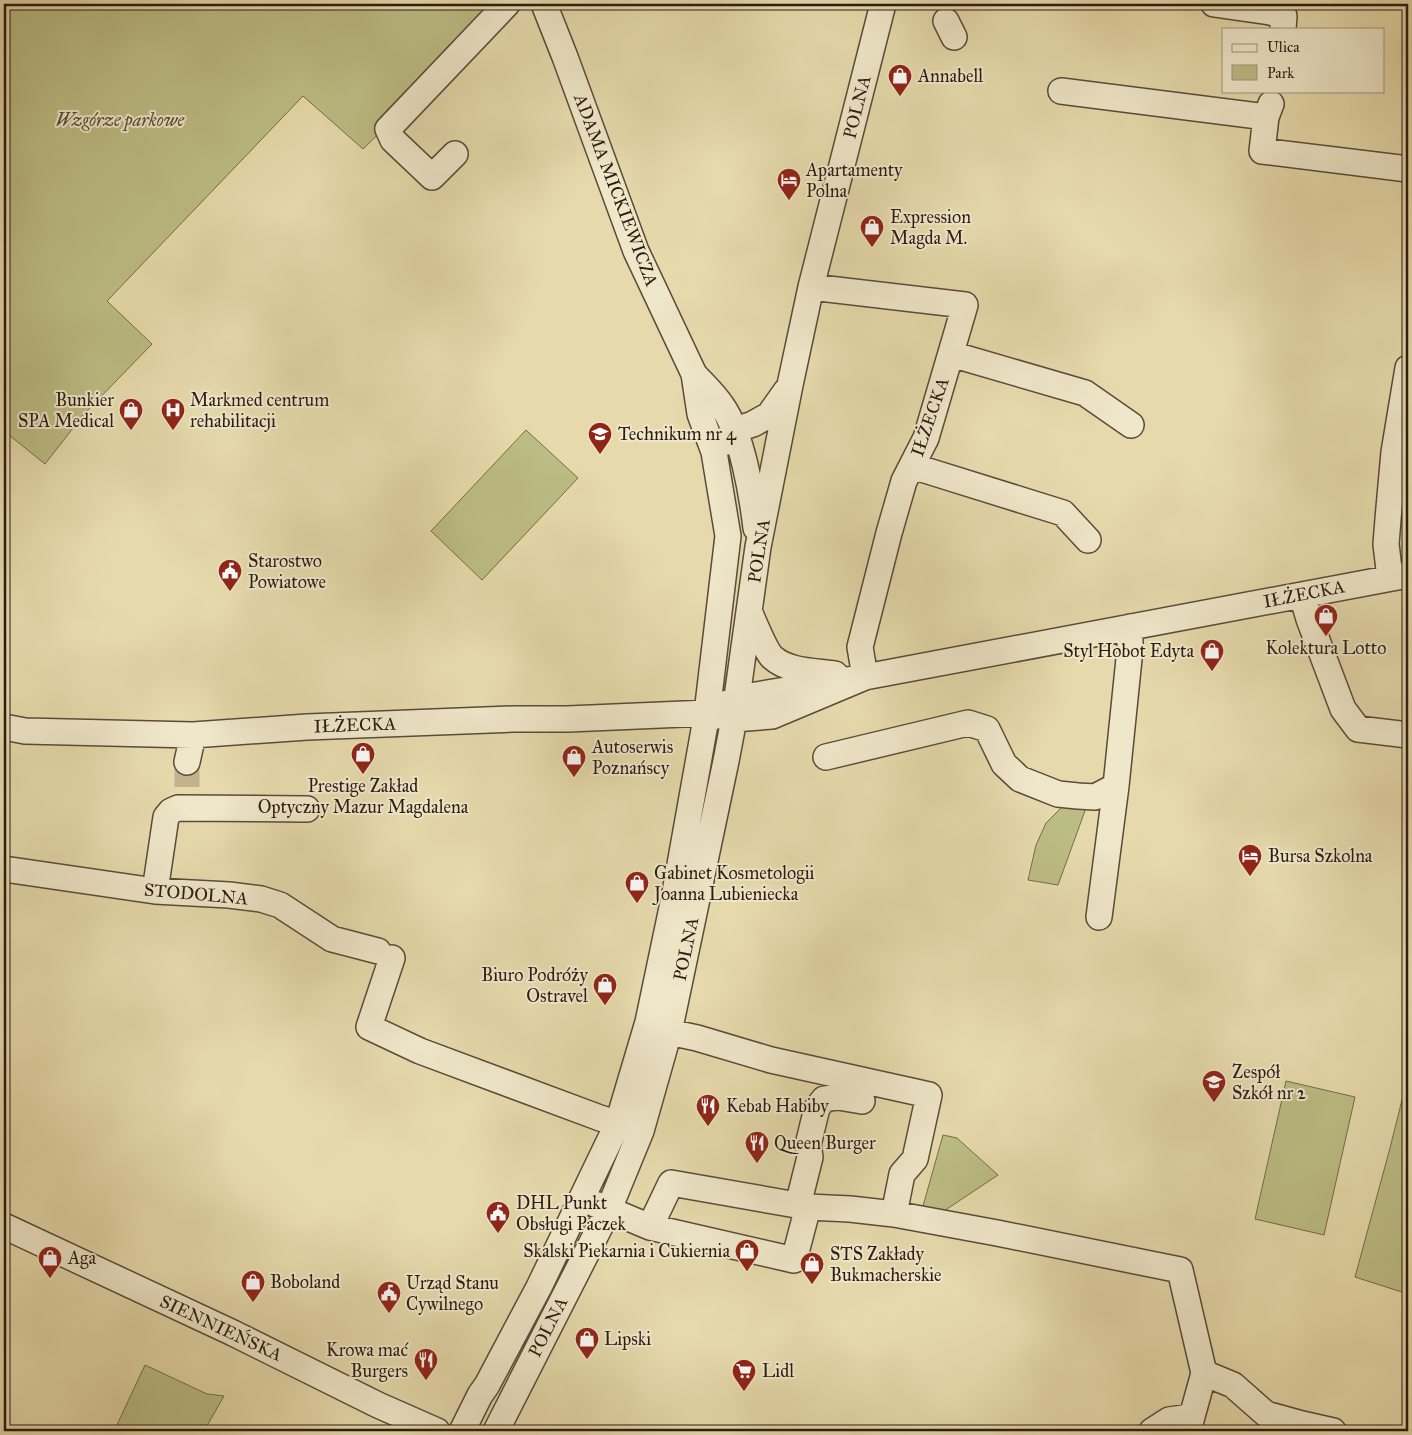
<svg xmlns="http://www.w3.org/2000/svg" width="1412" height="1435" font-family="'IM FELL Great Primer',serif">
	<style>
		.green { fill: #bcbd84; stroke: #746c4c }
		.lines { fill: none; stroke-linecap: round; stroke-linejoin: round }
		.minor-tunnel { stroke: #c1b48d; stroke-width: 25; stroke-dasharray: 25 12; stroke-linecap: butt }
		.minor-casing { stroke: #5a4b39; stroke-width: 28 }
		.minor { stroke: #efe7c9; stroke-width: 25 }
		.labels { text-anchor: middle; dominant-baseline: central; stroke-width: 4; stroke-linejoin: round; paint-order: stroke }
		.poi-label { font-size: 18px; fill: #2b1b13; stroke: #efe7c9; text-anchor: start }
		.street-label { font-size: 18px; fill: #2b1b13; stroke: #efe7c9 }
		.park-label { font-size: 18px; font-style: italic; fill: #564c35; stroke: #efe7c9 }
	</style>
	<rect width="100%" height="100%" fill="#e6daac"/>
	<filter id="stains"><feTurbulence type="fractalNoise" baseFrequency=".004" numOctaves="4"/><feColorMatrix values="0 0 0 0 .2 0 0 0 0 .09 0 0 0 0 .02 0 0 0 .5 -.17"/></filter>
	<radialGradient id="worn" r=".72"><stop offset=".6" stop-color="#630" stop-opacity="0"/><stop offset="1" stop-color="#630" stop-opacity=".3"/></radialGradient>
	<path class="green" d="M 4,4 L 513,4 L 363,149 L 303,96 L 107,301 L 152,344 L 84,414 L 45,464 L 4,431 Z
		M 526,430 L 578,478 L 482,580 L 431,531 Z
		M 1067,802 L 1086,808 L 1058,885 L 1028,880 L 1036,845 L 1046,823 Z
		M 1408,1076 L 1408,1294 L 1355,1277 L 1390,1148 Z
		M 1286,1081 L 1355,1097 L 1324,1235 L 1255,1219 Z
		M 943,1135 L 957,1138 L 998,1175 L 941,1213 L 923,1206 Z
		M 145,1365 L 207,1394 L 224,1396 L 204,1431 L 114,1431 Z"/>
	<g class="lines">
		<path class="minor-tunnel" d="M 187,762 L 187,801"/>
		<defs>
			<path id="minor" d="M 1214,4 L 1270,12 L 1284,16 L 1283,29
				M 946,21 L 954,37
				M 1061,91 L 1266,117
				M 1271,104 L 1266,117 L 1262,151 L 1408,169
				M 455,154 L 432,177 L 393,140 L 388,129 L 507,4
				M 811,287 L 965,305 L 926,438 L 904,481 L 889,533 L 860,647 L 865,677
				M 951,354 L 1085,393 L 1131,425
				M 694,374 C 703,384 714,394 722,406 C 742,434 752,494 756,528
				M 723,443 L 735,430 L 753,424 L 769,415 L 786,391
				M 912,466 L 1063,513 L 1088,540
				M 1390,578 L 1386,544 L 1388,519 L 1394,452 L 1408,368
				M 1302,595 L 1309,619 L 1343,709 L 1358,729 L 1408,735
				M 749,611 C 754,622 765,650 772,657 C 788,672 815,671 835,674
				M 723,705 L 736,699 L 750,696 L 865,677 L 1408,575
				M 4,727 L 25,731 L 193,735 L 307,727 L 513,719 L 568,719 L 707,713 L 734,719 L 772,716 L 865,677
				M 826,757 L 968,723 L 987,729 L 1004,764 L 1020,779 L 1058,794 L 1078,796 L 1095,797 L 1116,786 L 1130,649 L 1130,627
				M 187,762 L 193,735
				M 4,869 L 155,891 L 229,895 L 261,899 L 280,905 L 332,939 L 378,951
				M 155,891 L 166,817 L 171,811 L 178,808 L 307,809
				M 1099,917 L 1116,786
				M 392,958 L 369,1027 L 420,1051 L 600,1118 L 632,1128
				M 669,1032 L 697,1038 L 771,1060 L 929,1095 L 915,1159 L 902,1174 L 894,1214
				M 595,1204 L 650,1227 L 794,1260 L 808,1207
				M 798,1205 L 810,1157 L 808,1145 L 817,1108 L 824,1099 L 838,1097 L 862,1101
				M 4,1226 L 233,1333 L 378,1405 L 437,1431
				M 650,1227 L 671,1183 L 808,1207 L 850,1209 L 894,1214 L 997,1233 L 1180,1270 L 1204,1373 L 1188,1431
				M 1204,1373 L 1233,1385 L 1266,1414 L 1302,1424 L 1333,1431
				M 462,1431 L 480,1395 L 487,1385 L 539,1287 L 618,1123 L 648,1022 L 674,898 L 707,713 L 728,536 L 714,452 L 700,414 L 694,374 L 636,251 L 565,57 L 544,4
				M 496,1431 L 609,1209 L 641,1131 L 669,1032 L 726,761 L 734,719 L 758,547 L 790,385 L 811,287 L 883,4
				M 1152,1431 L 1169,1420 L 1191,1417"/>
		</defs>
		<use href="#minor" class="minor-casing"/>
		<use href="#minor" class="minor"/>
	</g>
	<defs>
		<symbol id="shop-pin" viewBox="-11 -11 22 30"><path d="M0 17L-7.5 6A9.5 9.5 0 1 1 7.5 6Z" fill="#8f2418" stroke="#efe7c9"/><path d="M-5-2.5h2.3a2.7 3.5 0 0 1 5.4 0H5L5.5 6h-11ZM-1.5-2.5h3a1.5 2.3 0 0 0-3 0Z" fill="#fff"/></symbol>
		<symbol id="hotel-pin" viewBox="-11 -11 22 30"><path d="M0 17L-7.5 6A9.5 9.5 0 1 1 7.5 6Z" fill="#8f2418" stroke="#efe7c9"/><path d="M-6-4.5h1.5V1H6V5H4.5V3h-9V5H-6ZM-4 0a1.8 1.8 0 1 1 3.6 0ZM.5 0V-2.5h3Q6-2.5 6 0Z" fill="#fff"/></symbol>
		<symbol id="hospital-pin" viewBox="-11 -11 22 30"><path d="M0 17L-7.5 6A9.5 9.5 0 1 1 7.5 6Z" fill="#8f2418" stroke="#efe7c9"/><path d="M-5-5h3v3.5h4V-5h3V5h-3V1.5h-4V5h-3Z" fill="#fff"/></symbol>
		<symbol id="school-pin" viewBox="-11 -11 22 30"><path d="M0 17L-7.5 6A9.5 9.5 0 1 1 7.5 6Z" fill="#8f2418" stroke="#efe7c9"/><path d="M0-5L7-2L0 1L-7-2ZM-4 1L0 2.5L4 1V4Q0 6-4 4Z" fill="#fff"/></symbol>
		<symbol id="civic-pin" viewBox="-11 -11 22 30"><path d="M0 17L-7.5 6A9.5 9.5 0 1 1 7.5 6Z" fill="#8f2418" stroke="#efe7c9"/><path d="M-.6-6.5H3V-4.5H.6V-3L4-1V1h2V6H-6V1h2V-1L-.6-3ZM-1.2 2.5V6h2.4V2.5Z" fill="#fff"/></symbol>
		<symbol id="restaurant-pin" viewBox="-11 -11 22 30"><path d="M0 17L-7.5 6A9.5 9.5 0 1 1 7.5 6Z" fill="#8f2418" stroke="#efe7c9"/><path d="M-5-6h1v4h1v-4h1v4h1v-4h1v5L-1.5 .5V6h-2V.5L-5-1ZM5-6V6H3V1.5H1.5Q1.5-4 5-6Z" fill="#fff"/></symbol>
		<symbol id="supermarket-pin" viewBox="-11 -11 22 30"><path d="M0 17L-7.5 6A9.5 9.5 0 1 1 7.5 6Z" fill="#8f2418" stroke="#efe7c9"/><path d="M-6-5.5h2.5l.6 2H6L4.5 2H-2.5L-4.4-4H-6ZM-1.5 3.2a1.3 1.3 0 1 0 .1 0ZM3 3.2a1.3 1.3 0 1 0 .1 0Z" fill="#fff"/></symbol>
	</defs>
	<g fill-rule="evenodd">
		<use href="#shop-pin" x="886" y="62" width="28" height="38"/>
		<use href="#hotel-pin" x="775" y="166" width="28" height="38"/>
		<use href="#shop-pin" x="858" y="213" width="28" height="38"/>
		<use href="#shop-pin" x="117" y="396" width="28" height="38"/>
		<use href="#hospital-pin" x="159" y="396" width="28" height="38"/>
		<use href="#school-pin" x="586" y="420" width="28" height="38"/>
		<use href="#civic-pin" x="216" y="557" width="28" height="38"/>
		<use href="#shop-pin" x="1312" y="602" width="28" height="38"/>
		<use href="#shop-pin" x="1198" y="637" width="28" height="38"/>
		<use href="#shop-pin" x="349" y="740" width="28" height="38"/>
		<use href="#shop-pin" x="560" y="743" width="28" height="38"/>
		<use href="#hotel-pin" x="1236" y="842" width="28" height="38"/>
		<use href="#shop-pin" x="623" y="869" width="28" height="38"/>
		<use href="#shop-pin" x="591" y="971" width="28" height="38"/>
		<use href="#school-pin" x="1200" y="1068" width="28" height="38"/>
		<use href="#restaurant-pin" x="694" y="1092" width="28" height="38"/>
		<use href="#restaurant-pin" x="743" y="1129" width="28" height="38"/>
		<use href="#civic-pin" x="484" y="1199" width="28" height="38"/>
		<use href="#shop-pin" x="733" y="1237" width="28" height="38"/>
		<use href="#shop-pin" x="36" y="1244" width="28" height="38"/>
		<use href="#shop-pin" x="798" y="1250" width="28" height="38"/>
		<use href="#shop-pin" x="239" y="1268" width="28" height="38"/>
		<use href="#civic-pin" x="375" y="1279" width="28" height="38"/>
		<use href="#shop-pin" x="573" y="1325" width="28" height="38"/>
		<use href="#restaurant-pin" x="412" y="1346" width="28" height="38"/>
		<use href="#supermarket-pin" x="730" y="1357" width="28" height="38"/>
	</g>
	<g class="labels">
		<g class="poi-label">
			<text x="918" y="76">Annabell</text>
			<text x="806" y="170">Apartamenty<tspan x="806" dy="21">Polna</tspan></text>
			<text x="890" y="217">Expression<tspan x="890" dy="21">Magda M.</tspan></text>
			<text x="114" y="400" text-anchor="end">Bunkier<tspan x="114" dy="21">SPA Medical</tspan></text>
			<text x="190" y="400">Markmed centrum<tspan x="190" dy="21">rehabilitacji</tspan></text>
			<text x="618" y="434">Technikum nr 4</text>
			<text x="248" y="561">Starostwo<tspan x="248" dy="21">Powiatowe</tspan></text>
			<text x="1326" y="648" text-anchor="middle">Kolektura Lotto</text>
			<text x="1194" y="651" text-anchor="end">Styl Hobot Edyta</text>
			<text x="592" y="747">Autoserwis<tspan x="592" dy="21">Poznańscy</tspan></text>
			<text x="363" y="786" text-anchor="middle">Prestige Zakład<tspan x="363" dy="21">Optyczny Mazur Magdalena</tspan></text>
			<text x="1268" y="856">Bursa Szkolna</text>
			<text x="654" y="873">Gabinet Kosmetologii<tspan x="654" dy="21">Joanna Lubieniecka</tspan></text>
			<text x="588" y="975" text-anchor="end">Biuro Podróży<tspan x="588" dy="21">Ostravel</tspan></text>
			<text x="1232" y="1072">Zespół<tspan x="1232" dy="21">Szkół nr 2</tspan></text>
			<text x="726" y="1106">Kebab Habiby</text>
			<text x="774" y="1143">Queen Burger</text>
			<text x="516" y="1203">DHL Punkt<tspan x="516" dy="21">Obsługi Paczek</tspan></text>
			<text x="730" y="1251" text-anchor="end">Skalski Piekarnia i Cukiernia</text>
			<text x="830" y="1254">STS Zakłady<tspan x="830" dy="21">Bukmacherskie</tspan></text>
			<text x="68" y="1258">Aga</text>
			<text x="270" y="1282">Boboland</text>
			<text x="406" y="1283">Urząd Stanu<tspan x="406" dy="21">Cywilnego</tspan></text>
			<text x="604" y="1339">Lipski</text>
			<text x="408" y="1350" text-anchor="end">Krowa mać<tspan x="408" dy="21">Burgers</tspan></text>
			<text x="762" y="1371">Lidl</text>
		</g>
		<g class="street-label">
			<text transform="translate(857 107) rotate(-76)">POLNA</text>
			<text transform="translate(616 190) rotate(69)">ADAMA MICKIEWICZA</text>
			<text transform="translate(930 417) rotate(-71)">IŁŻECKA</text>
			<text transform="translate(759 551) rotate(-81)">POLNA</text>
			<text transform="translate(1304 594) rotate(-11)">IŁŻECKA</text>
			<text transform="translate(355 725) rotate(-2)">IŁŻECKA</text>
			<text transform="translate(196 894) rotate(5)">STODOLNA</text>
			<text transform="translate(686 949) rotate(-78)">POLNA</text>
			<text transform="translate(548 1327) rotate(-63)">POLNA</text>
			<text transform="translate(221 1328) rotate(25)">SIENNIEŃSKA</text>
		</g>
		<g class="park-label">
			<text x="120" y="120">Wzgórze parkowe</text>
		</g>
	</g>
	<rect width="1412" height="1435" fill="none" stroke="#e6daac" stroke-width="20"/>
	<rect x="5" y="5" width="1402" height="1425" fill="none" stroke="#2b1b13" stroke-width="2.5"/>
	<rect x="10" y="10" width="1392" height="1415" fill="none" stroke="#2b1b13"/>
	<rect x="1222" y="28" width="162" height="65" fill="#efe7c9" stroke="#a19580"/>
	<rect x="1232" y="44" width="25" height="8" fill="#efe7c9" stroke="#a19580"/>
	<text x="1267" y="52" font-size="15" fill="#2b1b13">Ulica</text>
	<rect x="1232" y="65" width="25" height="15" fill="#bcbd84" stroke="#a19580"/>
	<text x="1267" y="78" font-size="15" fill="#2b1b13">Park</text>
	<rect width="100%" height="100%" filter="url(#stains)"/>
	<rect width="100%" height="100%" fill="url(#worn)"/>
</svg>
